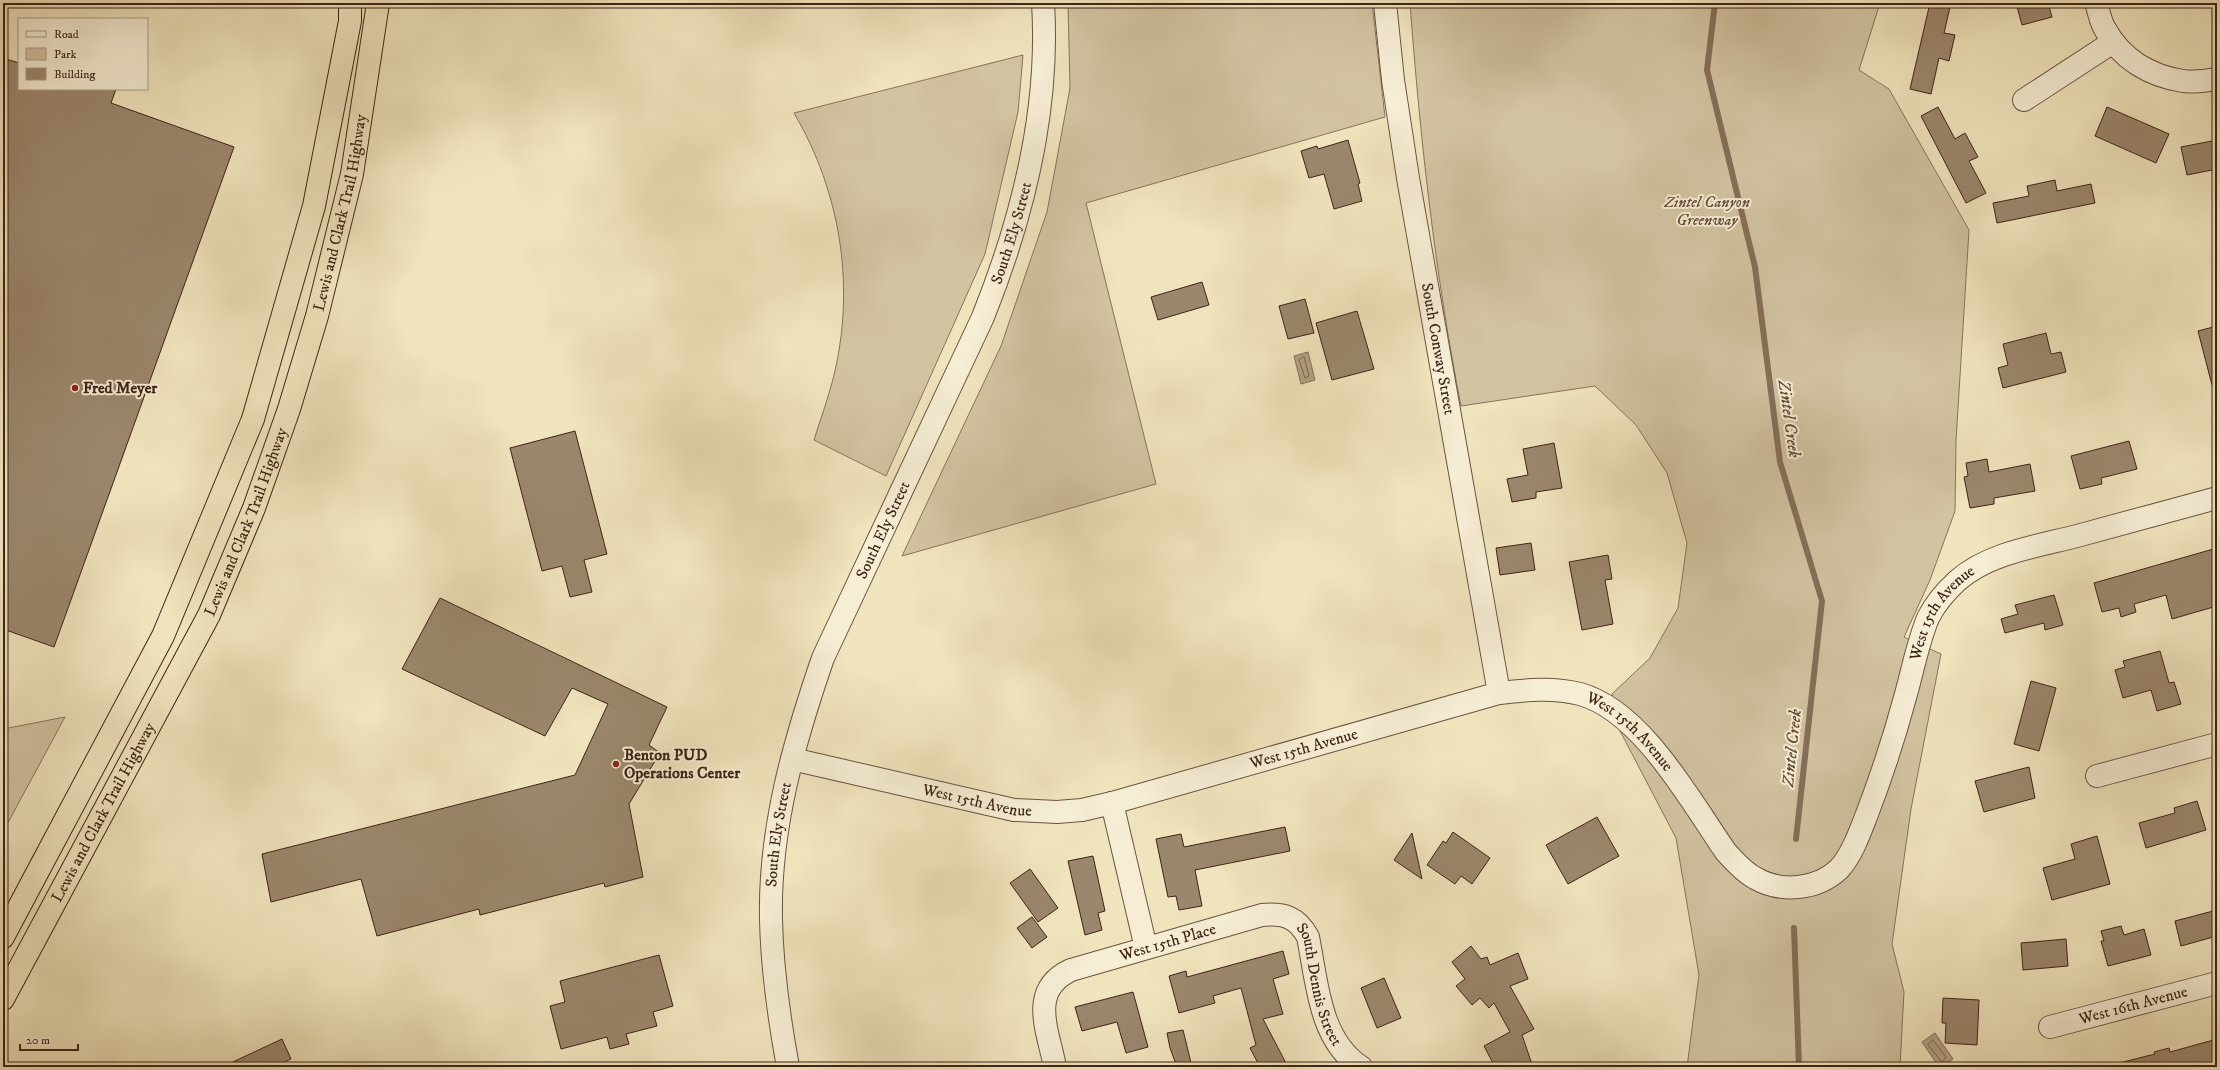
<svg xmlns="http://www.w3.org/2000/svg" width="2220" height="1070" font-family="'IM FELL DW Pica',serif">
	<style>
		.green { fill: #d2c3a1; stroke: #88735c }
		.water { fill: #b4a285; stroke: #856f59 }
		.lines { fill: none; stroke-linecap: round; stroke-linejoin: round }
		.shore { stroke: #7a624e; stroke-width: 1 }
		.stream { stroke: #856f59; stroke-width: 6 }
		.building { fill: #9b876d; stroke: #3f2317 }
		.minor-casing { stroke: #6b5340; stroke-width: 24 }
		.highway-casing { stroke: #3f2317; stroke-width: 24 }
		.minor { stroke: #f5edd4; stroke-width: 22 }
		.highway { stroke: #f0e4bd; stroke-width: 22 }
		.poi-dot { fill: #8f2418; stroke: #f5edd4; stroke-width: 1.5 }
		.labels { text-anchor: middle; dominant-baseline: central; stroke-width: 4; stroke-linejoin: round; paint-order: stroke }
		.park-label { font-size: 16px; font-style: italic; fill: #644b3a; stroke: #f5edd4 }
		.street-label { font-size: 16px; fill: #3f2317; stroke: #f5edd4 }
		.poi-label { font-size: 16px; font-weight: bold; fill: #3f2317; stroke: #f5edd4; text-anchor: start }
		.water-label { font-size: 17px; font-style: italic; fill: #624938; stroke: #f5edd4 }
	</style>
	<rect width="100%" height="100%" fill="#f0e4bd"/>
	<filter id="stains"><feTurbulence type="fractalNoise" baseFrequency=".005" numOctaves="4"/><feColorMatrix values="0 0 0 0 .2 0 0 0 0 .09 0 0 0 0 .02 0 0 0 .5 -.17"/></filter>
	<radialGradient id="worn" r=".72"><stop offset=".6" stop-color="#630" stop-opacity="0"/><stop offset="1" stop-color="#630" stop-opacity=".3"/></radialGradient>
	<path class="green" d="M 1068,3 L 1372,3 L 1385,117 L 1086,203 L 1156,484 L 902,556 L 1001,346 L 1047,212 L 1070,88 Z
		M 1410,3 L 1880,3 L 1859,70 L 1889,89 L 1969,230 L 1956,441 L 1955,511 L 1930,580 L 1904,637 L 1941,654 L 1911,809 L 1892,944 L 1904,992 L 1900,1067 L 1687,1067 L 1699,975 L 1676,838 L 1618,727 L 1612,694 L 1650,658 L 1678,608 L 1687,543 L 1667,473 L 1636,425 L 1595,386 L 1461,406 C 1435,273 1420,138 1410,3 Z
		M 1023,55 L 1018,112 L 985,254 L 886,476 L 814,440 C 820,420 828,399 833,379 C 856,288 841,193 794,113 Z
		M 65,717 L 3,832 L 3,729 Z"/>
	<path class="water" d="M 1308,352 L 1315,380 L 1301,384 L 1294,356 Z
		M 1935,1033 L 1953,1059 L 1941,1067 L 1939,1067 L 1922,1042 Z"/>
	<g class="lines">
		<path class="shore" d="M 1304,357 L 1309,376 L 1305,378 L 1299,360 Z
			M 1933,1040 L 1946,1057 L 1942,1062 L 1928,1045 Z"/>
		<path class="stream" d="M 1715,3 L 1707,70 L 1755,267 L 1780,462 L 1822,601 L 1796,839
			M 1794,928 L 1799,1067"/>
	</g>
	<path class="building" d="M 1930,3 L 1951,3 L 1944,33 L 1955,35 L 1949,61 L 1939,58 L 1931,94 L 1910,89 Z
		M 2016,3 L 2048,3 L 2052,17 L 2022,25 Z
		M 3,58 L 19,63 L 19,89 L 116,89 L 111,103 L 234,147 L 54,647 L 3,629 Z
		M 1938,107 L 1955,139 L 1965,133 L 1978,157 L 1969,161 L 1986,193 L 1966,203 L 1921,116 Z
		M 2107,107 L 2169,134 L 2156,163 L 2095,136 Z
		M 1348,140 L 1360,183 L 1358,184 L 1362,201 L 1334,209 L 1324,174 L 1309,178 L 1301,151 L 1317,146 L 1318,149 Z
		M 2217,140 L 2217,169 L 2187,175 L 2181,147 Z
		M 2055,180 L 2057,191 L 2091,184 L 2095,203 L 1997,223 L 1993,203 L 2029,196 L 2027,186 Z
		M 1202,282 L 1209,305 L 1158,320 L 1151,297 Z
		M 1305,299 L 1314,333 L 1288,339 L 1279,306 Z
		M 1357,311 L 1374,369 L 1332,380 L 1316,323 Z
		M 2217,326 L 2217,384 L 2212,385 L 2198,331 Z
		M 2046,333 L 2051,354 L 2061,352 L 2066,372 L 2003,388 L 1998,368 L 2008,365 L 2003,344 Z
		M 575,431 L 607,554 L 584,560 L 592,592 L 570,597 L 562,566 L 542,571 L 510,448 Z
		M 2129,441 L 2137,469 L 2101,478 L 2102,484 L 2080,489 L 2071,456 Z
		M 1554,443 L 1562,488 L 1536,492 L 1536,498 L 1512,502 L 1507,479 L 1528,475 L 1523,449 Z
		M 1987,459 L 1989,472 L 2030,464 L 2035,491 L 1994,498 L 1994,504 L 1970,508 L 1964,477 L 1968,476 L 1966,463 Z
		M 1531,543 L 1535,570 L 1500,575 L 1496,548 Z
		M 2217,548 L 2217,606 L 2172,619 L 2166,595 L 2134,604 L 2136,612 L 2121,617 L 2119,608 L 2102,612 L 2094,583 Z
		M 1608,555 L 1612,579 L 1605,580 L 1613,624 L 1582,630 L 1569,562 Z
		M 2054,595 L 2063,625 L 2045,630 L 2044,623 L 2005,633 L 2001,619 L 2018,614 L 2015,605 Z
		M 440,598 L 667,707 L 649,745 L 660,753 L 629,804 L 643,877 L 605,887 L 604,883 L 480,915 L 479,909 L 377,936 L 361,879 L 271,902 L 262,854 L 575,775 L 608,704 L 572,688 L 545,736 L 402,669 Z
		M 2160,651 L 2169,683 L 2174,682 L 2181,704 L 2157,711 L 2151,690 L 2123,698 L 2115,670 L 2125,667 L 2123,661 Z
		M 2031,681 L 2056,688 L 2039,751 L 2014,744 Z
		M 2029,767 L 2035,798 L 1984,812 L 1975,781 Z
		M 2197,801 L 2206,830 L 2146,848 L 2139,823 L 2175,813 L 2174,808 Z
		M 1597,817 L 1619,856 L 1568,884 L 1546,845 Z
		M 1285,827 L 1290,851 L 1195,870 L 1202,906 L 1179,910 L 1176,896 L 1168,897 L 1156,839 L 1181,834 L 1184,847 Z
		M 1453,832 L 1490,858 L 1472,884 L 1461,876 L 1455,884 L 1427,865 L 1443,841 L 1446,843 Z
		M 1412,833 L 1422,879 L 1394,860 Z
		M 2097,836 L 2110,884 L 2052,900 L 2043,868 L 2075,859 L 2071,844 Z
		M 1093,856 L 1105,911 L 1098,913 L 1102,930 L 1085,935 L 1068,861 Z
		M 1030,869 L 1058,908 L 1038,922 L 1010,883 Z
		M 2217,910 L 2217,936 L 2181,946 L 2175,921 Z
		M 1032,917 L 1047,937 L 1032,948 L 1017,928 Z
		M 2121,926 L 2124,935 L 2144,929 L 2151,955 L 2108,966 L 2101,941 L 2104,941 L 2101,931 Z
		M 2066,939 L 2068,966 L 2023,970 L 2021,943 Z
		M 1471,946 L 1481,959 L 1487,957 L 1490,965 L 1518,953 L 1528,979 L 1510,986 L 1534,1029 L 1522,1035 L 1533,1067 L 1495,1067 L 1484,1046 L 1510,1032 L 1494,1003 L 1489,1008 L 1480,998 L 1472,1005 L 1456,986 L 1465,979 L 1452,962 Z
		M 1283,951 L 1289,974 L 1273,979 L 1283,1014 L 1263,1019 L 1288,1067 L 1260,1067 L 1250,1048 L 1256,1045 L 1241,988 L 1213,996 L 1215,1003 L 1179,1013 L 1169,976 L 1186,971 L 1187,977 Z
		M 659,955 L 673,1006 L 653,1012 L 657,1026 L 626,1034 L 629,1044 L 610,1049 L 607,1037 L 561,1049 L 550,1006 L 565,1002 L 560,981 Z
		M 1384,978 L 1401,1018 L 1377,1028 L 1361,988 Z
		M 1133,992 L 1148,1047 L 1126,1053 L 1117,1022 L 1082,1031 L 1075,1007 Z
		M 1943,998 L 1979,1000 L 1977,1045 L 1945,1043 L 1946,1023 L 1942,1023 Z
		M 1183,1030 L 1192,1067 L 1177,1067 L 1170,1048 L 1167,1033 Z
		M 282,1039 L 291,1059 L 273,1067 L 222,1067 Z
		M 2217,1039 L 2217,1067 L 2124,1067 L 2123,1062 L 2155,1054 L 2154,1052 L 2169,1048 L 2170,1052 Z"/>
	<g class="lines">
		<defs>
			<g id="minor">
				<path id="s1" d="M 1385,3 L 1393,80 L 1408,178 L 1499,693"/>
				<path d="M 2096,3 C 2099,11 2100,21 2105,29 C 2121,59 2150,76 2183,81 C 2194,83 2207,80 2217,79"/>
				<path d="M 2024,100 L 2113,42"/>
				<path id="s2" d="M 792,759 L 1014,810 L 1057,812 L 1082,810 L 1112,803 L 1499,693 C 1526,690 1553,687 1580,694 C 1642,711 1691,802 1726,852 C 1734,861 1744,872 1755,878 C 1781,893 1817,890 1839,869 C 1852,855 1860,832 1867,814 C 1882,775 1895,735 1906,694 C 1913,669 1918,642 1928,618 C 1935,604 1945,592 1957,581 C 1988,553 2038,546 2077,536 C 2124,523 2170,511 2217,498"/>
				<path d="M 2097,776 L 2217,744"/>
				<path d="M 1112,803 L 1146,948"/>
				<path id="s3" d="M 2050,1027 L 2217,983"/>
				<path id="s4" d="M 788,1067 C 779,1018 772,969 771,919 C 769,829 794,742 823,658 L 983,317 C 1023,217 1050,111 1043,3"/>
				<path id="s5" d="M 1055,1067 C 1048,1030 1028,990 1071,970 L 1262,915 C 1284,913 1297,917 1308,937 C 1317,981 1319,1040 1361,1067"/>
			</g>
			<g id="highway">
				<path d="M 3,937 L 163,636 L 253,419 L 314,206 L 350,21 L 350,3"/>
				<path id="s6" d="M 3,999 L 209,615 L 254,508 L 289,409 L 317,316 L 352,174 L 378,3"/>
			</g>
		</defs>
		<use href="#minor" class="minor-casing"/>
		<use href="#highway" class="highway-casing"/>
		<use href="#minor" class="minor"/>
		<use href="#highway" class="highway"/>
	</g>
	<g class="poi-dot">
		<circle cx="75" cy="388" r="4"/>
		<circle cx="616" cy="764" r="4"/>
	</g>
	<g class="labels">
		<g class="park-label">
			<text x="1707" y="202">Zintel Canyon<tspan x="1707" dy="18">Greenway</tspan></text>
		</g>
		<g class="street-label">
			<text stroke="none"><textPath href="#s6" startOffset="860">Lewis and Clark Trail Highway</textPath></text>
			<text stroke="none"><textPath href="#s4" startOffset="882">South Ely Street</textPath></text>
			<text stroke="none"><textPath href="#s1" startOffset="350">South Conway Street</textPath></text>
			<text stroke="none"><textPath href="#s6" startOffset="536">Lewis and Clark Trail Highway</textPath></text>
			<text stroke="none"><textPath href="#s4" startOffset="558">South Ely Street</textPath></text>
			<text stroke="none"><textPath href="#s2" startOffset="1438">West 15th Avenue</textPath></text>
			<text stroke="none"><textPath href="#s2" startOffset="874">West 15th Avenue</textPath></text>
			<text stroke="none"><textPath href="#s2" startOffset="526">West 15th Avenue</textPath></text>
			<text stroke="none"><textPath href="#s2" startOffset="190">West 15th Avenue</textPath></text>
			<text stroke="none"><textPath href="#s6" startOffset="212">Lewis and Clark Trail Highway</textPath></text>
			<text stroke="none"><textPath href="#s4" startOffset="234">South Ely Street</textPath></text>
			<text stroke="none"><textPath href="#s5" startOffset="210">West 15th Place</textPath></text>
			<text stroke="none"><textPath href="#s5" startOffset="412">South Dennis Street</textPath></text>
			<text stroke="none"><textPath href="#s3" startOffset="86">West 16th Avenue</textPath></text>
		</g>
		<g class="poi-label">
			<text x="83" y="388">Fred Meyer</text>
			<text x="624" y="755">Benton PUD<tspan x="624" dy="18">Operations Center</tspan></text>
		</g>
		<g class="water-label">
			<text transform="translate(1789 419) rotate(82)">Zintel Creek</text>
			<text transform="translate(1792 748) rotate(-84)">Zintel Creek</text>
		</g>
	</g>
	<rect width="2220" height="1070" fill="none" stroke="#f0e4bd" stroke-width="16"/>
	<rect x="4" y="4" width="2212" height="1062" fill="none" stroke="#3f2317" stroke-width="2"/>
	<rect x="8" y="8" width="2204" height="1054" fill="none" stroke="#3f2317"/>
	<rect x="18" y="18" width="130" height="72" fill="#f5edd4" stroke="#ac9c88"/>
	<rect x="26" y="31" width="20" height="6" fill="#f5edd4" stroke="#ac9c88"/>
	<text x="54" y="38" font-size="12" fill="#3f2317">Road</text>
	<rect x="26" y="48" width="20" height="12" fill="#d2c3a1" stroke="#ac9c88"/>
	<text x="54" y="58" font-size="12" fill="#3f2317">Park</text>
	<rect x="26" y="68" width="20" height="12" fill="#9b876d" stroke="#ac9c88"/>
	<text x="54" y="78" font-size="12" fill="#3f2317">Building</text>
	<path d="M20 1044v6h58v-6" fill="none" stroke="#3f2317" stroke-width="2"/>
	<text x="26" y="1044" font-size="12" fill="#3f2317" stroke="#f5edd4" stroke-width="3" paint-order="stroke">20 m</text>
	<rect width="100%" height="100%" filter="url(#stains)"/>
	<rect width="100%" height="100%" fill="url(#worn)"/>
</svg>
